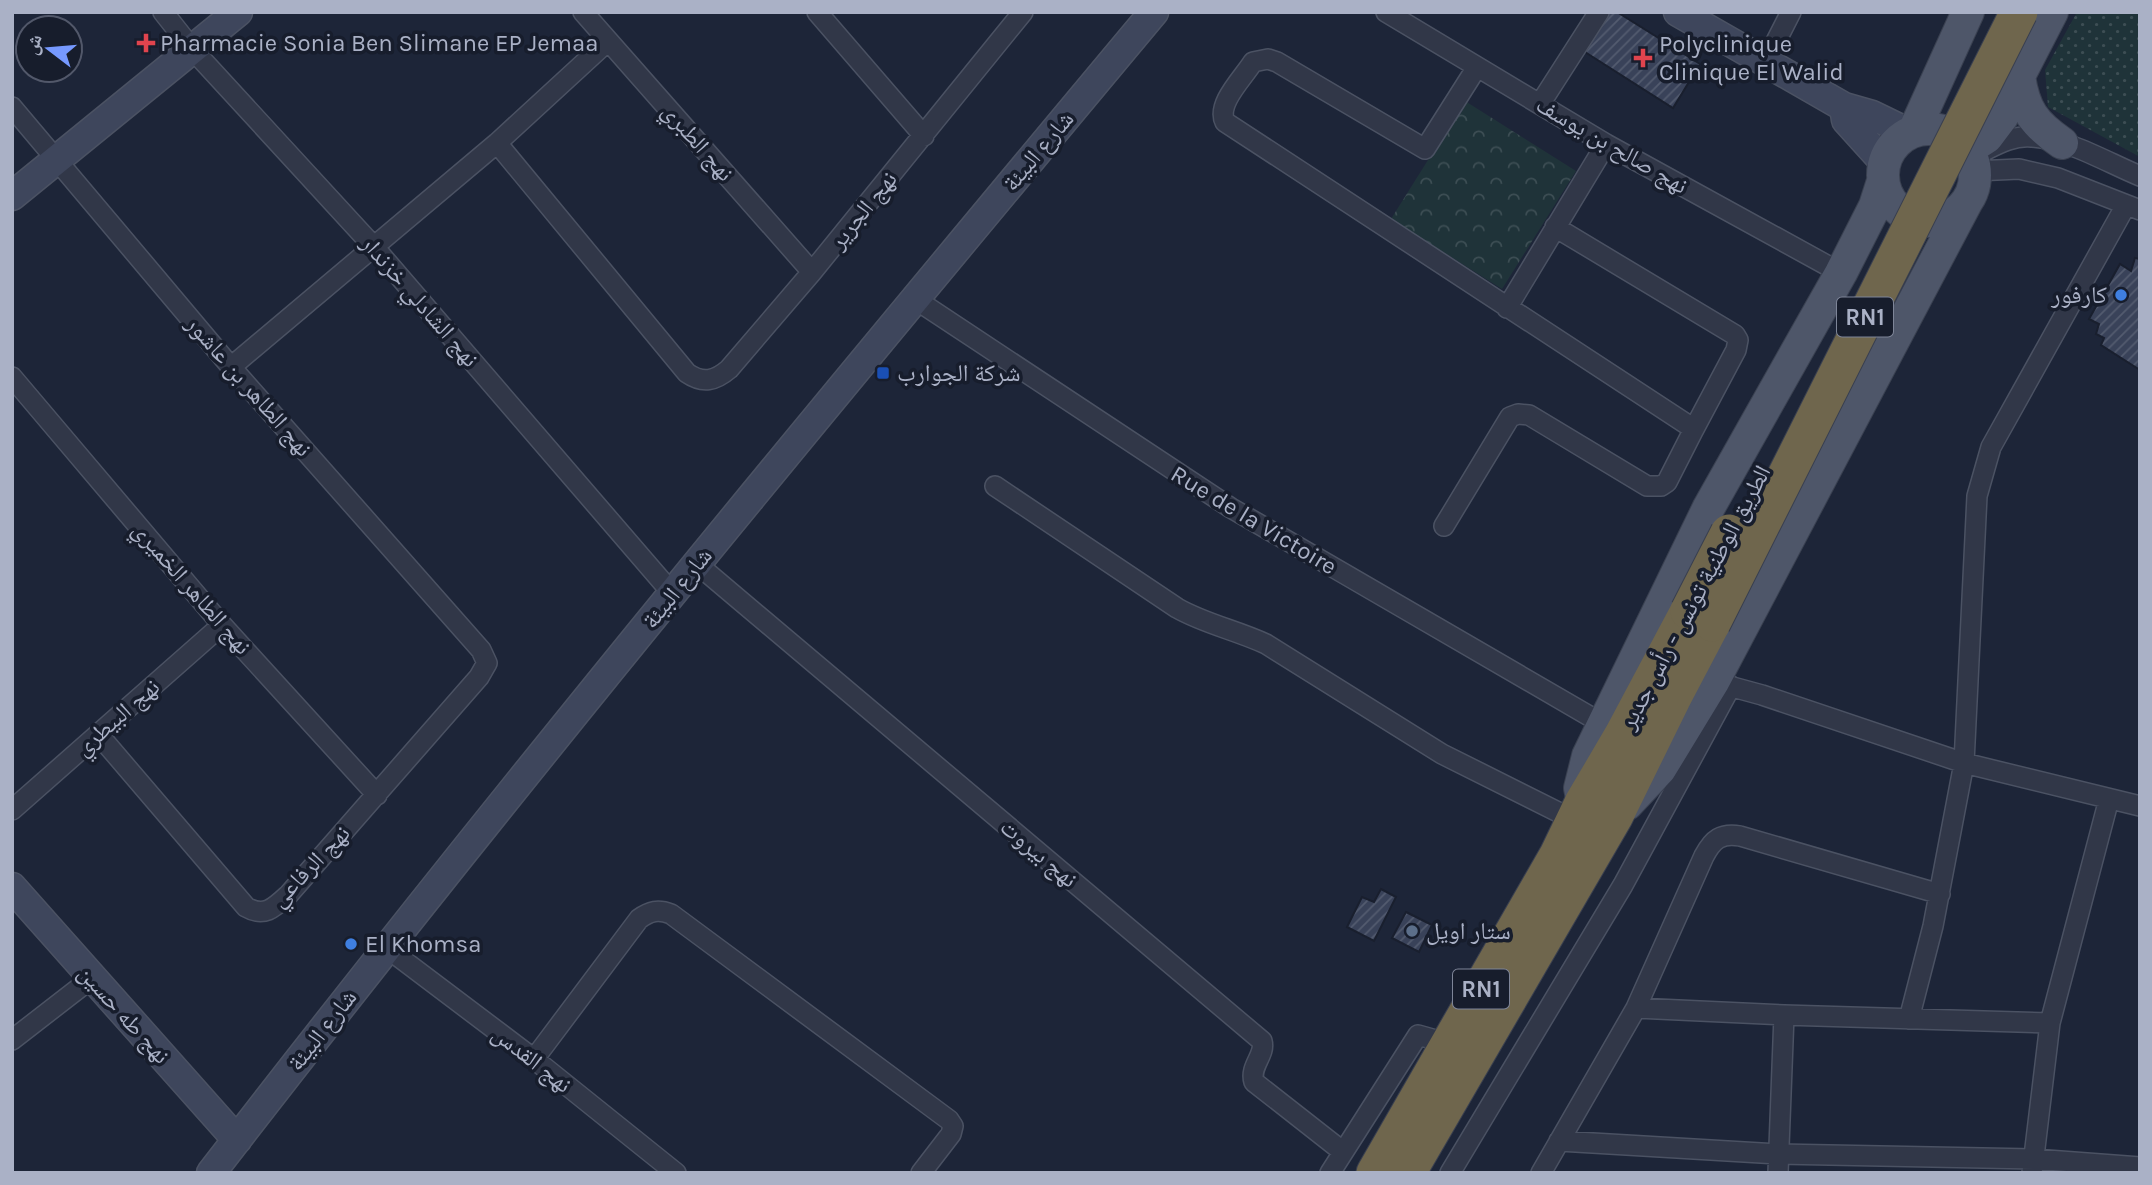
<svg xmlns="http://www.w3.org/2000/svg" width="2152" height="1185" font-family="Karla,'Noto Naskh Arabic',sans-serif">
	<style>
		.grass { fill: url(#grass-dots) }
		.park { fill: url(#park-crowns) }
		.building { fill: url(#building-hatch); stroke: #191f2e; stroke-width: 2 }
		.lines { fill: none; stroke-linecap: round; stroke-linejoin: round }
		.street-casing { stroke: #4b5263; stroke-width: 22 }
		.secondary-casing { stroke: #4b5263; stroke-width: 31 }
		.primary-casing { stroke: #3a4151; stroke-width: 34 }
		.highway-casing { stroke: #393f4f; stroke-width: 39 }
		.street { stroke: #313748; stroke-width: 19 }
		.secondary { stroke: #3e465c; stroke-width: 28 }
		.primary { stroke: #4e5669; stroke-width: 32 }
		.highway { stroke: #6f664d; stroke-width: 37 }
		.highway-bridge-casing { stroke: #393f4f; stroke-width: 39; stroke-linecap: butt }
		.highway-bridge { stroke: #6f664d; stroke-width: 37 }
		.health-dot { fill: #e0444e; stroke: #171d2c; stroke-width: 2.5 }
		.shop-dot { fill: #3f7fe0; stroke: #171d2c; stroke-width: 2.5 }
		.transit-dot { fill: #1a4fb4; stroke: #171d2c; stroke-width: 2.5 }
		.service-dot { fill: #5c6f8a; stroke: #171d2c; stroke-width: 2.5 }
		.labels { text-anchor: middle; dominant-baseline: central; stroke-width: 7; stroke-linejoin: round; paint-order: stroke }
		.shield { fill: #171d2c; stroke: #7e8598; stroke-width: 2 }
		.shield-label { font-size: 23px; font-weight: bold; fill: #aab1c6 }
		.poi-label { font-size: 24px; fill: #aab1c6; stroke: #171d2c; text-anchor: start }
		.street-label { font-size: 24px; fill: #aab1c6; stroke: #171d2c }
	</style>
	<defs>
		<pattern id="grass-dots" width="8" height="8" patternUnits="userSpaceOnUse" patternTransform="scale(1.75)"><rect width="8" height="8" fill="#1f3339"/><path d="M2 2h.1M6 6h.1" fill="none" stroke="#3d4e54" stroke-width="1.8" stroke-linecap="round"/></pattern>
		<pattern id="park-crowns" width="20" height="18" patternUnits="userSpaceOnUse" patternTransform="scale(1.75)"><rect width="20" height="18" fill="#1f3339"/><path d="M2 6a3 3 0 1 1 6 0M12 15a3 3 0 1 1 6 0" fill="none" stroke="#3d4e54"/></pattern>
		<pattern id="building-hatch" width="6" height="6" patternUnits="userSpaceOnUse" patternTransform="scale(1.75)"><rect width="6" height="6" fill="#394259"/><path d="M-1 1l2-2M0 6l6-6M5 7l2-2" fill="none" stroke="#535b6f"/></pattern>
	</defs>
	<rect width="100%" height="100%" fill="#1d2538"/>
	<path class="grass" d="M 2077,12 L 2140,12 L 2140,157 L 2048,107 L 2045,70 Z"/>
	<path class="park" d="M 1465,101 L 1576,171 L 1502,289 L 1391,219 Z"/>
	<path class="building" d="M 1608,12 L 1617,12 L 1700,64 L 1673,108 L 1585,52 Z
		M 2135,258 L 2140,259 L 2140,370 L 2101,345 L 2104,338 L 2096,334 L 2099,324 L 2089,319 L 2120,264 L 2131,271 Z
		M 1381,889 L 1396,897 L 1374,941 L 1347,927 L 1362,897 L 1374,902 Z
		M 1406,912 L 1432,925 L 1419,952 L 1392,938 Z"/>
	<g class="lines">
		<defs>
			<path id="street" d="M 163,12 L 193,50 L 374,247 L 672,593
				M 583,12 L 812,272
				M 817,12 L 924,136
				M 1386,12 L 1606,144 L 1841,273
				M 1766,61 L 1791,12
				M 1477,67 L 1425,149 L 1277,62 L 1268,59 L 1253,62 C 1243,78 1216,104 1225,122 L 1694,429 L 1736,350 L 1738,340 L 1735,335 L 1555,227
				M 1540,104 L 1599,12
				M 12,107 L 231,367 L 481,650 L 487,663 L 479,677 L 289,894 C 275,907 265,918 246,907 L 98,734
				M 497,143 L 687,373 C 703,384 715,381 729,369 L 812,272 L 1023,12
				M 1980,153 C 1996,145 2013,135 2032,137 C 2069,139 2106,162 2140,176
				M 1975,171 L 2019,169 L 2058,178 L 2140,210
				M 915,299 L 1231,508 L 1603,724
				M 1507,308 L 1606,144
				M 231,367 L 497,143 L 608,41
				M 12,377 L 222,625 L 377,795
				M 995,486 L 1177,608 C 1205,624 1236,630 1266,644 L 1442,754 L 1574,820
				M 1444,526 L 1510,417 L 1518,414 L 1529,415 L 1647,486 L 1661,486 L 1667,482 L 1694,429
				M 697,564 L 1262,1041 C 1266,1055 1249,1066 1254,1082 L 1342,1151
				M 1718,683 L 1762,695 L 1964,763 L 2140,806
				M 12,810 L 222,625
				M 387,948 L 534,1059 L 676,1173
				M 1636,1008 L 1784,1015 L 2050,1023
				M 1909,1019 L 1933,926 L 1964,763 L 1977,496 L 1991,447 L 2126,205
				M 12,1040 L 92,978
				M 534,1059 L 639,919 C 650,911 658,909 671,914 L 949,1120 L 953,1126 L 951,1134 L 921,1173
				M 1559,1141 L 1778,1154 L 2034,1159 L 2140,1167
				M 1330,1173 L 1418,1035 L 1450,1044
				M 1450,1173 L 1623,885 L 1731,686
				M 1541,1173 L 1636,1008 L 1704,856 C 1713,839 1721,833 1740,836 L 1940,894
				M 1778,1173 L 1784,1015
				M 2032,1173 L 2050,1023 L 2109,799"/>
			<path id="secondary" d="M 1678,12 L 1844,107 L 1872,115 L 1909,133
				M 1844,107 L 1846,120 L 1884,162
				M 12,196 L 238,12
				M 12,887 L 237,1140
				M 211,1173 C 516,778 834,395 1154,12"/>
			<path id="primary" d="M 2019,76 C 2024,110 2034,124 2062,143
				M1883 175a46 46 0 1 1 92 0a46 46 0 1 1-92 0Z
				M 1914,131 L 1968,12
				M 1967,150 L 1987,137 L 2002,117 L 2019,76 L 2052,12
				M 1583,803 L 1580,788 L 1588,756 L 1709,507 L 1841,273 L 1875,206 L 1883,181
				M 1627,804 L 1660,769 L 1713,682 L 1967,201"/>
			<path id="highway" d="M 1375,1173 L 1558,855 L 1583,803 L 1623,735 L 1689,611
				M 1407,1173 L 1614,817 L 1672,699 L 1712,623"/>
		</defs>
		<use href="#street" class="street-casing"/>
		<use href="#secondary" class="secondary-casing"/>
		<use href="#primary" class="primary-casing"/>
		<use href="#highway" class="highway-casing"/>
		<use href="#street" class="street"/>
		<use href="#secondary" class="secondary"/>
		<use href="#primary" class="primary"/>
		<use href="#highway" class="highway"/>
		<defs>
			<path id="highway-bridge" d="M 1689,611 L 1729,533
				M 1712,623 L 2019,12"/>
		</defs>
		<use href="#highway-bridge" class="highway-bridge-casing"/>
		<use href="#highway-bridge" class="highway-bridge"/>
	</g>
	<g class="health-dot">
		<path d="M142.5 32.5h7v7h7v7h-7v7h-7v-7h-7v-7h7z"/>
		<path d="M1639.5 47.5h7v7h7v7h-7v7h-7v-7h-7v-7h7z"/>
	</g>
	<g class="shop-dot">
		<circle cx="2121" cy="295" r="7"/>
		<circle cx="351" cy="944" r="7"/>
	</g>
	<rect class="transit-dot" x="876" y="366" width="14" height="14" rx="3.5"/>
	<circle class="service-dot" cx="1412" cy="931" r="7"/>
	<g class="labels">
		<g class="shield">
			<rect x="1837" y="297.5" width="56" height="39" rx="5"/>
			<rect x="1453" y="969.5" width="56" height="39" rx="5"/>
		</g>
		<g class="shield-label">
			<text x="1865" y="317">RN1</text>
			<text x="1481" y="989">RN1</text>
		</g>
		<g class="poi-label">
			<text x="160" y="43">Pharmacie Sonia Ben Slimane EP Jemaa</text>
			<text x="1659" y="44">Polyclinique<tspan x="1659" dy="28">Clinique El Walid</tspan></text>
			<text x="2107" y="295" text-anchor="end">كارفور</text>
			<text x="897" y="373">شركة الجوارب</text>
			<text x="1426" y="931">ستار اويل</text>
			<text x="365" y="944">El Khomsa</text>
		</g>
		<g class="street-label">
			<text transform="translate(698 142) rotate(49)">نهج الطبري</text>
			<text transform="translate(1612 145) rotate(30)">نهج صالح بن يوسف</text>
			<text transform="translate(1038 151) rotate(-50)">شارع البيئة</text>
			<text transform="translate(863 210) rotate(-51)">نهج الجرير</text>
			<text transform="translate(420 301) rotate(49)">نهج الشادلي خزندار</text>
			<text transform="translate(249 386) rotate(49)">نهج الطاهر بن عاشور</text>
			<text transform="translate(1254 520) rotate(31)">Rue de la Victoire</text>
			<text transform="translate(192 588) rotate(49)">نهج الطاهر الخميري</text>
			<text transform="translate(677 588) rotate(-51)">شارع البيئة</text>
			<text transform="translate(1695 597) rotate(-62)">الطريق الوطنية تونس - رأس جدير</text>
			<text transform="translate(117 717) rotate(-41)">نهج البيطري</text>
			<text transform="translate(1039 853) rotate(40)">نهج بيروت</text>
			<text transform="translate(310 866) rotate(-46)">نهج الرفاعي</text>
			<text transform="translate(124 1014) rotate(48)">نهج طه حسين</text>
			<text transform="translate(322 1030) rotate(-52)">شارع البيئة</text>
			<text transform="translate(532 1059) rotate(38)">نهج القدس</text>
		</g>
	</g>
	<rect width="2152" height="1185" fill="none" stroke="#aab1c6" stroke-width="28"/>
	<g transform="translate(49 49) rotate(286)"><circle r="33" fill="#171d2c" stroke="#52586a" stroke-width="2"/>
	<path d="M0-5L12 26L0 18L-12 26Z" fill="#7699ff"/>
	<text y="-10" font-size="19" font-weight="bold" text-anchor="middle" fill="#aab1c6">ش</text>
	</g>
</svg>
